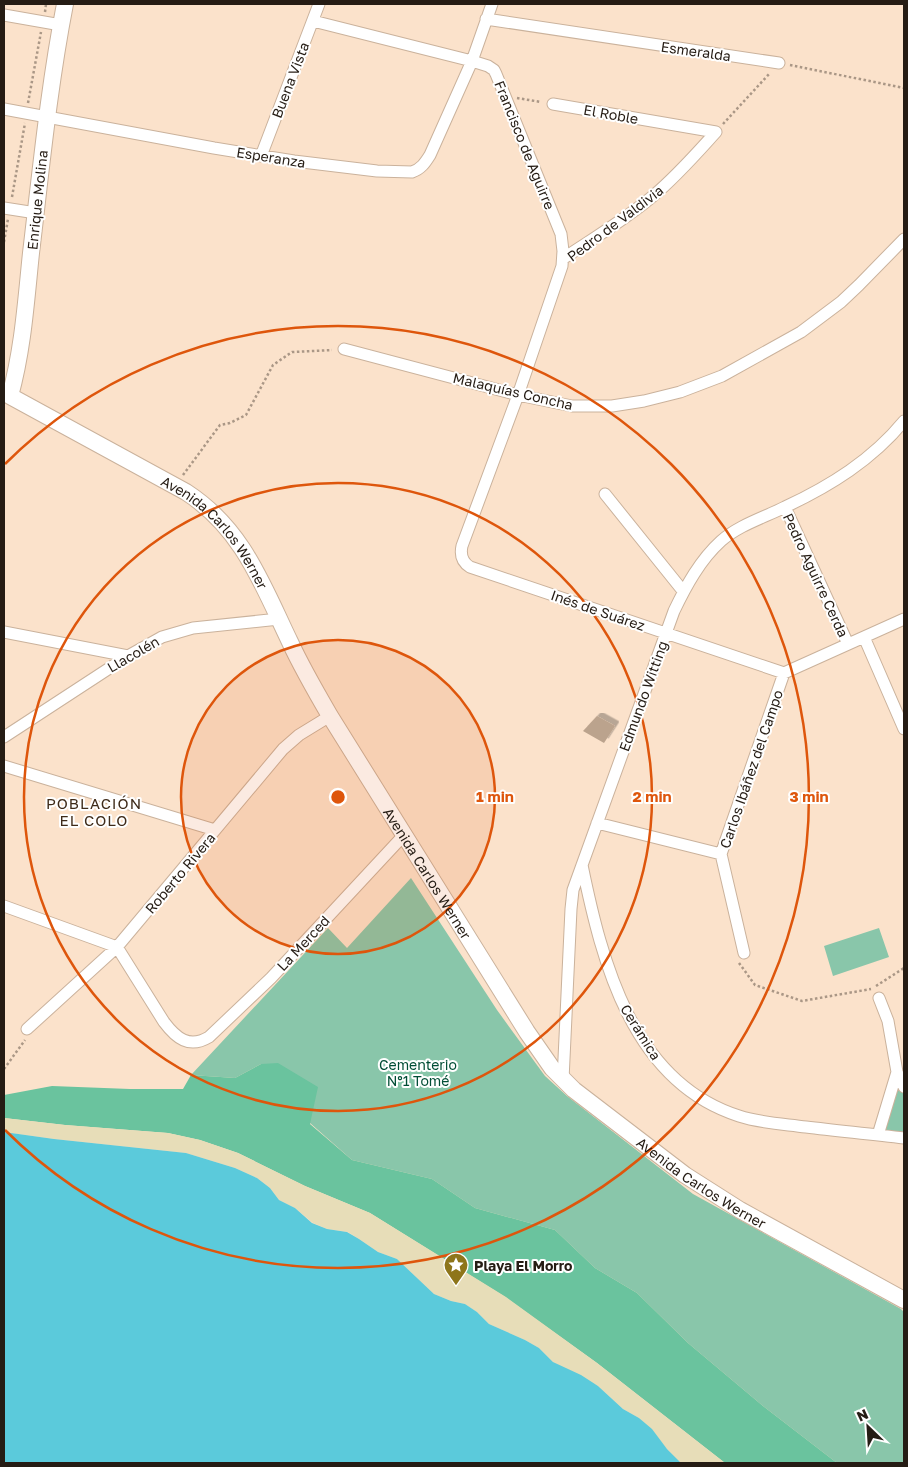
<svg xmlns="http://www.w3.org/2000/svg" width="908" height="1467" font-family="'Golos Text',sans-serif">
	<style>
		.green { fill: #89c6aa }
		.forest { fill: #6ac39e }
		.sand { fill: #e7ddb8 }
		.water { fill: #5bcadb }
		.building { fill: #bba38d; filter: url(#shadow) }
		.lines { fill: none; stroke-linecap: round; stroke-linejoin: round }
		.minor-casing { stroke: #cab29c; stroke-width: 13 }
		.secondary-casing { stroke: #cab29c; stroke-width: 18 }
		.path { stroke: #aa9786; stroke-width: 2.5; stroke-dasharray: 2.5 2.5; stroke-linecap: butt }
		.minor { stroke: #fff; stroke-width: 11 }
		.secondary { stroke: #fff; stroke-width: 16 }
		.ring { fill: none; stroke: #de560c; stroke-width: 2.5 }
		.labels { text-anchor: middle; dominant-baseline: central; stroke-width: 4; stroke-linejoin: round; paint-order: stroke }
		.street-label { font-size: 14px; fill: #251c14; stroke: #fff }
		.park-label { font-size: 14px; fill: #004d35; stroke: #fff }
		.poi-label { font-size: 14px; font-weight: bold; fill: #251c14; stroke: #fff; text-anchor: start }
		.neighbourhood-label { font-size: 15px; letter-spacing: 1px; fill: #3f2b19; stroke: #fff }
		.centre { fill: #de560c; stroke: #fff; stroke-width: 2.5 }
		.ring-label { font-size: 15px; text-anchor: middle; font-weight: bold; fill: #de560c; stroke: #fff; stroke-width: 4; stroke-linejoin: round; paint-order: stroke }
	</style>
	<defs>
		<filter id="shadow"><feDropShadow dx="4.5" dy="-4.5" stdDeviation="0" flood-color="#0004"/></filter>
	</defs>
	<rect width="100%" height="100%" fill="#fbe2cb"/>
	<path class="green" d="M 411,878 L 497,1010 L 545,1076 L 567,1096 L 693,1194 L 901,1309 L 904,1312 L 904,1463 L 837,1463 L 763,1406 L 688,1343 L 637,1293 L 595,1268 L 555,1230 L 475,1208 L 432,1179 L 352,1160 L 310,1123 L 261,1064 L 235,1078 L 191,1075 L 328,928 L 347,948 Z
		M 879,928 L 889,957 L 833,976 L 824,946 Z
		M 901,1086 L 904,1093 L 904,1132 L 884,1131 L 896,1087 Z"/>
	<path class="forest" d="M 278,1063 L 318,1087 L 310,1124 L 352,1160 L 432,1179 L 475,1208 L 555,1230 L 595,1268 L 637,1293 L 688,1343 L 763,1406 L 837,1463 L 725,1463 L 597,1363 L 505,1297 L 370,1213 L 305,1186 L 238,1153 L 200,1140 L 168,1133 L 65,1125 L 4,1118 L 4,1095 L 52,1086 L 130,1089 L 183,1089 L 191,1075 L 235,1078 L 261,1064 Z"/>
	<path class="sand" d="M 4,1118 L 65,1125 L 168,1133 L 200,1140 L 238,1153 L 305,1186 L 370,1213 L 506,1297 L 597,1363 L 725,1463 L 679,1462 L 639,1418 L 623,1409 L 598,1386 L 553,1362 L 539,1348 L 525,1340 L 489,1324 L 477,1312 L 465,1304 L 451,1301 L 434,1294 L 397,1259 L 378,1252 L 359,1239 L 348,1232 L 327,1229 L 313,1223 L 295,1208 L 279,1200 L 270,1188 L 257,1178 L 235,1168 L 186,1153 L 54,1139 L 4,1132 Z"/>
	<path class="water" d="M 4,1132 L 54,1139 L 186,1153 L 235,1168 L 257,1178 L 270,1188 L 279,1200 L 295,1208 L 312,1223 L 327,1229 L 347,1232 L 359,1239 L 378,1252 L 397,1259 L 434,1294 L 451,1301 L 465,1304 L 477,1312 L 489,1324 L 525,1340 L 539,1348 L 553,1362 L 581,1375 L 598,1386 L 623,1409 L 639,1418 L 652,1429 L 667,1449 L 681,1463 L 4,1463 Z"/>
	<path class="building" d="M 597,716 L 615,726 L 604,743 L 583,731 Z"/>
	<g class="lines">
		<defs>
			<path id="minor" d="M 4,15 L 61,25
				M 486,19 L 779,63
				M 313,21 L 472,61 L 488,66 L 494,70 L 496,74 L 561,234 L 563,251 L 562,266 L 518,395 L 462,546 C 460,555 462,562 470,567 L 784,673 L 904,619
				M 553,104 L 716,132
				M 4,109 L 214,148 L 294,161 L 377,171 L 412,172 C 421,169 425,163 430,155 L 472,61 L 492,4
				M 261,156 L 319,4
				M 4,208 L 36,213
				M 564,258 C 594,238 626,219 653,196 C 676,177 696,154 716,132
				M 344,349 L 518,395 L 572,406 L 612,406 L 644,401 L 680,392 L 722,376 L 801,332 L 841,302 L 859,285 L 904,239
				M 605,494 L 683,591
				M 785,507 L 848,644
				M 4,632 L 128,656
				M 864,637 L 904,729
				M 4,737 L 128,656 L 162,637 L 193,628 L 279,619
				M 4,766 L 215,830
				M 597,823 L 721,854
				M 582,865 C 602,962 632,1082 739,1116 C 760,1123 784,1124 806,1127 C 839,1131 872,1134 904,1138
				M 4,906 L 117,947 L 164,1022 C 176,1038 189,1049 209,1037 L 271,978 L 404,835
				M 744,953 L 721,854 L 784,673
				M 879,998 L 888,1021 L 897,1072 L 904,1087
				M 27,1029 L 117,947 L 283,749 L 299,735 L 330,716
				M 563,1080 L 571,909 L 573,890 L 674,611 C 686,586 700,560 721,541 C 739,525 763,518 785,507 C 830,486 872,460 904,421
				M 878,1135 L 897,1072"/>
			<g id="secondary">
				<path id="s1" d="M 65,4 C 49,86 41,169 31,253 C 26,301 23,349 10,396 L 186,492 C 243,529 262,584 290,642 C 302,668 316,692 330,716 L 527,1032 L 552,1068 L 574,1090 L 685,1175 L 740,1210 L 904,1300"/>
			</g>
		</defs>
		<use href="#minor" class="minor-casing"/>
		<use href="#secondary" class="secondary-casing"/>
		<path class="path" d="M 45,12 L 46,4
			M 790,65 L 904,88
			M 517,98 L 541,102
			M 28,103 L 41,32
			M 723,124 L 770,73
			M 12,197 L 25,123
			M 4,242 L 8,219
			M 183,475 L 220,425 L 230,423 L 246,415 L 273,365 L 292,352 L 332,350
			M 739,963 L 755,985 L 802,1001 L 871,989
			M 876,986 L 904,968
			M 4,1069 L 25,1040"/>
		<use href="#minor" class="minor"/>
		<use href="#secondary" class="secondary"/>
	</g>
	<circle cx="338" cy="797" r="157" fill="#de560c" fill-opacity=".12"/>
	<g class="ring">
		<circle cx="338" cy="797" r="157"/>
		<circle cx="338" cy="797" r="314"/>
		<path d="M5 464A471 471 0 1 1 5 1130"/>
	</g>
	<defs>
		<symbol id="sight-pin" viewBox="-11 -11 22 30"><path d="M0 17L-7.5 6A9.5 9.5 0 1 1 7.5 6Z" fill="#8e751a" stroke="#fff"/><path d="M0-6L1.8-2.2L6-1.7L2.9 1.2L3.7 5.4L0 3.3L-3.7 5.4L-2.9 1.2L-6-1.7L-1.8-2.2Z" fill="#fff"/></symbol>
	</defs>
	<g fill-rule="evenodd">
		<use href="#sight-pin" x="442" y="1251" width="28" height="38"/>
	</g>
	<g class="labels">
		<g class="street-label">
			<text transform="translate(696 51) rotate(8)">Esmeralda</text>
			<text transform="translate(290 80) rotate(-69)">Buena Vista</text>
			<text transform="translate(611 114) rotate(10)">El Roble</text>
			<text transform="translate(525 145) rotate(68)">Francisco de Aguirre</text>
			<text transform="translate(271 157) rotate(9)">Esperanza</text>
			<text transform="translate(37 200) rotate(-84)">Enrique Molina</text>
			<text transform="translate(615 223) rotate(-37)">Pedro de Valdivia</text>
			<text transform="translate(513 391) rotate(13)">Malaquías Concha</text>
			<text stroke="none"><textPath href="#s1" startOffset="646">Avenida Carlos Werner</textPath></text>
			<text transform="translate(816 575) rotate(65)">Pedro Aguirre Cerda</text>
			<text transform="translate(598 610) rotate(19)">Inés de Suárez</text>
			<text transform="translate(133 654) rotate(-30)">Llacolén</text>
			<text transform="translate(643 696) rotate(-70)">Edmundo Witting</text>
			<text transform="translate(751 769) rotate(-71)">Carlos Ibáñez del Campo</text>
			<text transform="translate(180 873) rotate(-50)">Roberto Rivera</text>
			<text stroke="none"><textPath href="#s1" startOffset="1051">Avenida Carlos Werner</textPath></text>
			<text transform="translate(303 943) rotate(-47)">La Merced</text>
			<text transform="translate(641 1032) rotate(58)">Cerámica</text>
			<text stroke="none"><textPath href="#s1" startOffset="1471">Avenida Carlos Werner</textPath></text>
		</g>
		<g class="park-label">
			<text x="418" y="1064">Cementerio<tspan x="418" dy="16">N°1 Tomé</tspan></text>
		</g>
		<g class="poi-label">
			<text x="474" y="1265">Playa El Morro</text>
		</g>
		<g class="neighbourhood-label">
			<text x="94" y="803">POBLACIÓN<tspan x="94" dy="17">EL COLO</tspan></text>
		</g>
	</g>
	<circle cx="338" cy="797" r="8" class="centre"/>
	<g class="ring-label">
		<text x="495" y="802">1 min</text>
		<text x="652" y="802">2 min</text>
		<text x="809" y="802">3 min</text>
	</g>
	<rect width="908" height="1467" fill="none" stroke="#251c14" stroke-width="10"/>
	<g transform="translate(868 1427) rotate(335)" stroke="#ffffff" stroke-width="4" paint-order="stroke">
	<path d="M0-4L9 19L0 12L-9 19Z" fill="#251c14"/>
	<text y="-8" font-size="14" font-weight="bold" text-anchor="middle" fill="#251c14">N</text>
	</g>
</svg>
